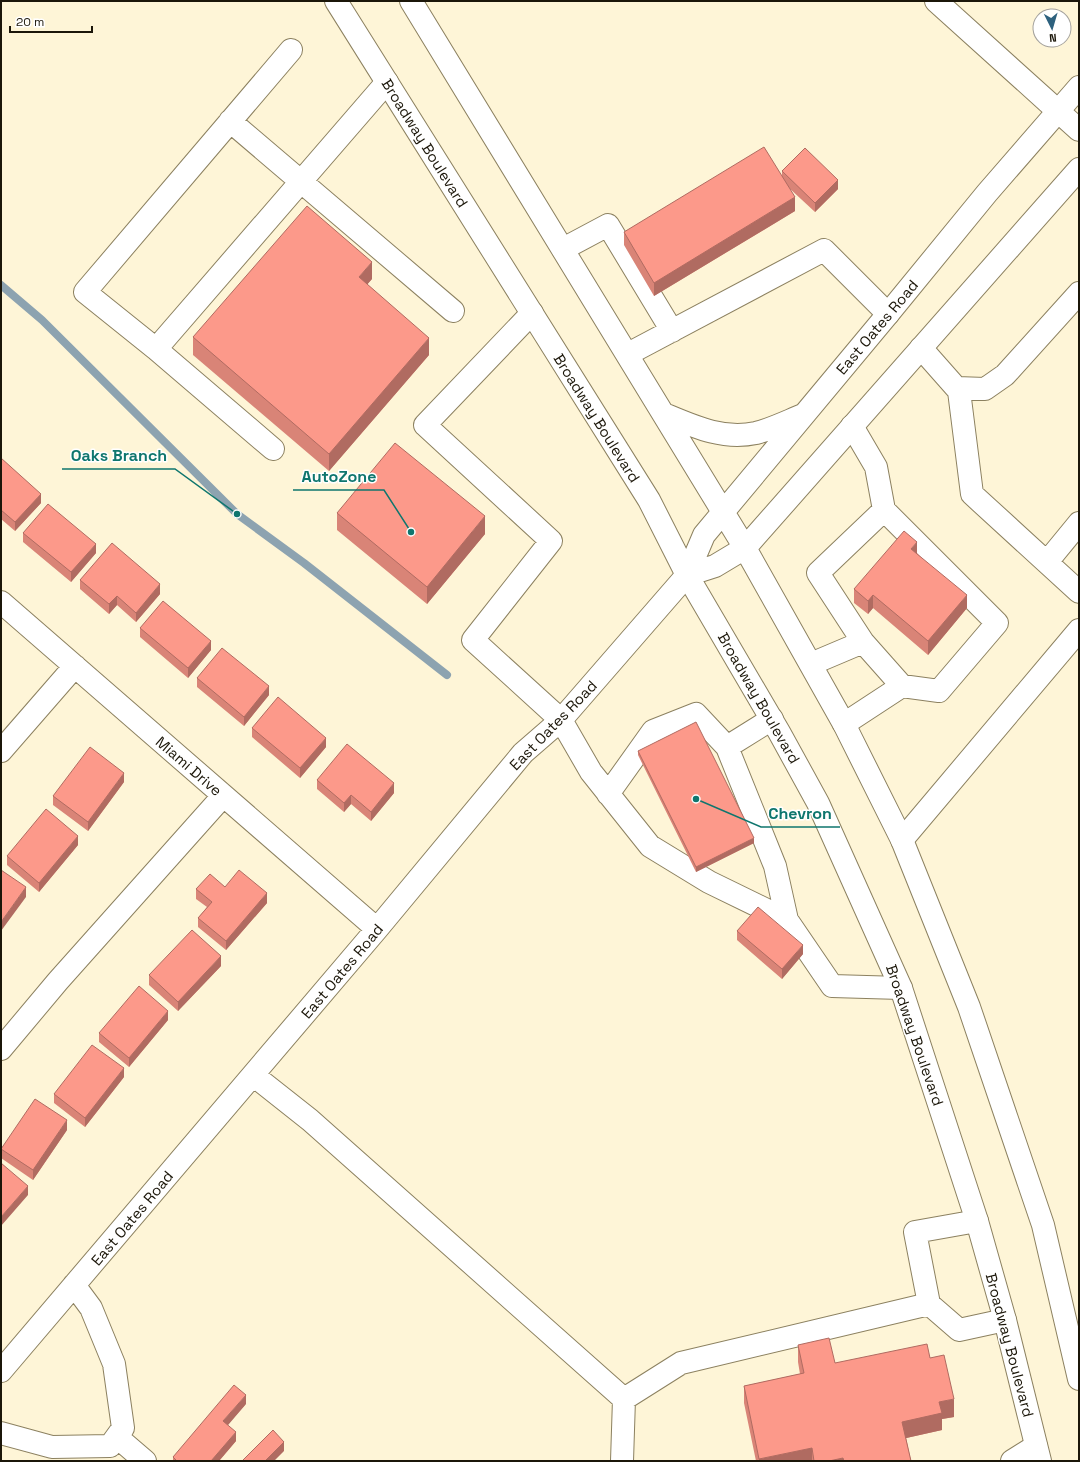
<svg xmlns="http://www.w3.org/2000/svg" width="1080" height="1462" font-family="'Space Grotesk',sans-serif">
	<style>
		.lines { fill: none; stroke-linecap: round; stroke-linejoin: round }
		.stream { stroke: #8da3b0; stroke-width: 8 }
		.minor-casing { stroke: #8c8160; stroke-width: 24 }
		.major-casing { stroke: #8c8160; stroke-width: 24 }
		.minor { stroke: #fff; stroke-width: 22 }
		.major { stroke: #fff; stroke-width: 22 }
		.wall { fill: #d98477 }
		.shaded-wall { fill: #b06b61 }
		.building { fill: #fc998a; stroke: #b06b61 }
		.labels { text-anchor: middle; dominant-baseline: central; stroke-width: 3; stroke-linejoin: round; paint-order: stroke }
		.street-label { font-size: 15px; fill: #1b1609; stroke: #fff }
		.leader { fill: none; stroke: #0f766e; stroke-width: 1.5 }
		.callout-dot { fill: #0f766e; stroke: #fff; stroke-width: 1.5 }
		.callout-label { font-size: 16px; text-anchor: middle; font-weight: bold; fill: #0f766e; stroke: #fff; stroke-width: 3; stroke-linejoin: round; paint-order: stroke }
	</style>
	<rect width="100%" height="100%" fill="#fef5d7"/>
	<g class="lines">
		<path class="stream" d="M 1,285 L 42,320 L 237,514 L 304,563 L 447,675"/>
		<defs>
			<path id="minor" d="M 936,1 L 1059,112
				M 230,121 L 453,311
				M 563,249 L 608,225 L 672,331
				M 532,313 L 425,425 L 551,541 L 473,640 L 561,720 L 591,772 L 650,846 L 709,882 L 787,920 L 832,986 L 901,988
				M 921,348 L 959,391 L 972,494 L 1079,592
				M 156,349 L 85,292 L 291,50
				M 628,354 L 824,250 L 888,314
				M 957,388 L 985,389 L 1005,375 L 1079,293
				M 273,449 L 156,349 L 387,82
				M 1047,562 L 1079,523
				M 1,602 L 377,929
				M 863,642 L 818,573 L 884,510
				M 811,664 L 863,642 L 902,686
				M 772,719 L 727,747 L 775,866 L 787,920
				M 844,724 L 902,686 L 939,691 L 997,623 L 884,510 L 876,467 L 852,426
				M 1,751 L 75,666
				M 608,794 L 653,731 L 696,714 L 727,747
				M 902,840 L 1079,630
				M 1,1049 L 58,981 L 223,796
				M 253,1075 L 310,1120 L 624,1399 L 681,1363 L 929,1304 L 959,1330 L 1005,1320
				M 929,1304 L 915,1232 L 977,1221
				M 1,1371 L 377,929 L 523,753 L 561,720 L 687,575
				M 1,1433 L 52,1447 L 110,1446 L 123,1428 L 114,1364 L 91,1308 L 74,1285
				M 117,1437 L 145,1461
				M 622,1461 L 624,1399
				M 1012,1461 L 1036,1446"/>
			<path id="major" d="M 336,1 L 649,500 L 687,575 L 779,732 L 818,803 L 901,988 L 977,1221 L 1005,1320 L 1040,1461
				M 411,1 L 745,548 L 844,724 L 902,840 L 969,1007 L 1043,1225 L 1079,1379
				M 1059,112 L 1079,130
				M 664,414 C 695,427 723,440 756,433 C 772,429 788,421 803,415
				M 687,575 L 704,535 L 888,314 L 987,193 L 1079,87
				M 687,575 L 715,566 L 745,548 L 1079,169"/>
		</defs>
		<use href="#minor" class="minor-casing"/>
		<use href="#major" class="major-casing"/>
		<use href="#minor" class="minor"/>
		<use href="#major" class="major"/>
	</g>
	<path class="wall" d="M 782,171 L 838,189 L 815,212 L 788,187 L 795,211 L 654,296 L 624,245 L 624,232 L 782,176 Z
		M 372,279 L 367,284 L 429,355 L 329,471 L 193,355 L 193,337 Z
		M 1,458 L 41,503 L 15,531 L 1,519 Z
		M 337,513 L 485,534 L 427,604 L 337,530 Z
		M 23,533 L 96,553 L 71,582 L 23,542 Z
		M 917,553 L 967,608 L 928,655 L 873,608 L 868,614 L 854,603 L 854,589 Z
		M 80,580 L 160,594 L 136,622 L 117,605 L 109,614 L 80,589 Z
		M 140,628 L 211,650 L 188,678 L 140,637 Z
		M 197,678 L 269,695 L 244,726 L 197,687 Z
		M 252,728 L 326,747 L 300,778 L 252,737 Z
		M 638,751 L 754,843 L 696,872 L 638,755 Z
		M 317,780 L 394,793 L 371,821 L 351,804 L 344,812 L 317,789 Z
		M 124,782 L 88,831 L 53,805 L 53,796 Z
		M 78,845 L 39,892 L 7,865 L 7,856 Z
		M 225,887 L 267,903 L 226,950 L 198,927 L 198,918 L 207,907 L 196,899 L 196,889 Z
		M 737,931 L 803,954 L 782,979 L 737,940 Z
		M 221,966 L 178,1011 L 149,985 L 149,975 Z
		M 168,1020 L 129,1067 L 99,1042 L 99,1033 Z
		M 124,1077 L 85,1127 L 54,1103 L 54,1094 Z
		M 67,1130 L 33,1180 L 1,1158 L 1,1149 Z
		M 798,1345 L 835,1363 L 930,1358 L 954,1417 L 942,1419 L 942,1430 L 906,1438 L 911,1461 L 756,1461 L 744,1403 L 744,1386 L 800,1374 L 798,1362 Z
		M 246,1404 L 227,1425 L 236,1441 L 219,1461 L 173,1461 L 173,1457 Z"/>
	<path class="shaded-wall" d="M 838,180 L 838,189 L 815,212 L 815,203 Z
		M 795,197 L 795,211 L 654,296 L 654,283 Z
		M 372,262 L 372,279 L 359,294 L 359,277 Z
		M 429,338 L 429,355 L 329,471 L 329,454 Z
		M 41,494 L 41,503 L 15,531 L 15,522 Z
		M 485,516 L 485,534 L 427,604 L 427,587 Z
		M 917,542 L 917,555 L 911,549 Z
		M 96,544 L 96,553 L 71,582 L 71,572 Z
		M 160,584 L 160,594 L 136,622 L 136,613 Z
		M 873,595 L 873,608 L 868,614 L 868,601 Z
		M 967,595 L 967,608 L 928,655 L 928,641 Z
		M 117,596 L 117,605 L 109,614 L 109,604 Z
		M 211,641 L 211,650 L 188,678 L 188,668 Z
		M 269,686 L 269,695 L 244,726 L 244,717 Z
		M 326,738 L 326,747 L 300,778 L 300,768 Z
		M 124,773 L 124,782 L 88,831 L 88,822 Z
		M 394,783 L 394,793 L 371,821 L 371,812 Z
		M 351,795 L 351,804 L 344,812 L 344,803 Z
		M 78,836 L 78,845 L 39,892 L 39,883 Z
		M 754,838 L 754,843 L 696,872 L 696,867 Z
		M 26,887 L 26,897 L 1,931 L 1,922 Z
		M 267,893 L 267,903 L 226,950 L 226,941 Z
		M 803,945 L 803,954 L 782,979 L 782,969 Z
		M 221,956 L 221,966 L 178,1011 L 178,1002 Z
		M 168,1011 L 168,1020 L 129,1067 L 129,1058 Z
		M 124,1068 L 124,1077 L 85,1127 L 85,1118 Z
		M 67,1120 L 67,1130 L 33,1180 L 33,1170 Z
		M 28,1186 L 28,1195 L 1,1226 L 1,1217 Z
		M 246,1395 L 246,1404 L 223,1431 L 223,1421 Z
		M 954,1399 L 954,1417 L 942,1419 L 942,1430 L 902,1439 L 902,1422 L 939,1402 Z
		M 236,1432 L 236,1441 L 219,1461 L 211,1461 Z
		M 284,1442 L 284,1451 L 274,1461 L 265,1461 Z
		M 812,1448 L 812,1461 L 759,1461 L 759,1459 Z
		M 843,1458 L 843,1461 L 829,1461 Z"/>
	<path class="building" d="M 764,147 L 795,197 L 654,283 L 624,232 Z
		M 805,148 L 838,180 L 815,203 L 782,171 Z
		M 307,206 L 372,262 L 359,277 L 429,338 L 329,454 L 193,337 Z
		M 395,443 L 485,516 L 427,587 L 337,513 Z
		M 1,458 L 41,494 L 15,522 L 1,510 Z
		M 48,504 L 96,544 L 71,572 L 23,533 Z
		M 904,531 L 917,542 L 911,549 L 967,595 L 928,641 L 873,595 L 868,601 L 854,589 Z
		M 112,543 L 160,584 L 136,613 L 117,596 L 109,604 L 80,580 Z
		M 163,601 L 211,641 L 188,668 L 140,628 Z
		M 222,648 L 269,686 L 244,717 L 197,678 Z
		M 278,697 L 326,738 L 300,768 L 252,728 Z
		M 696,722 L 754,838 L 696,867 L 638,751 Z
		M 347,744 L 394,783 L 371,812 L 351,795 L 344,803 L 317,780 Z
		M 90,747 L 124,773 L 88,822 L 53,796 Z
		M 46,809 L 78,836 L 39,883 L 7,856 Z
		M 1,870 L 26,887 L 1,922 Z
		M 239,870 L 267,893 L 226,941 L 198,918 L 212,902 L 196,889 L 210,874 L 225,887 Z
		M 758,907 L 803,945 L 782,969 L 737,931 Z
		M 192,930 L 221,956 L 178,1002 L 149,975 Z
		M 139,986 L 168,1011 L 129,1058 L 99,1033 Z
		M 92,1045 L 124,1068 L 85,1118 L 54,1094 Z
		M 35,1099 L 67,1120 L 33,1170 L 1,1149 Z
		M 1,1163 L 28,1186 L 1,1217 Z
		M 829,1338 L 835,1363 L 927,1344 L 930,1358 L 944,1355 L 954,1399 L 939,1402 L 942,1413 L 902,1422 L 911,1461 L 844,1461 L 843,1458 L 829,1461 L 814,1461 L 812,1448 L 759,1459 L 744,1386 L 804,1373 L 798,1345 Z
		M 234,1385 L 246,1395 L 223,1421 L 236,1432 L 211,1461 L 177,1461 L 173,1457 Z
		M 273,1430 L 284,1442 L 265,1461 L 242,1461 Z"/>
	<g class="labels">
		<g class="street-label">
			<text transform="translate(425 143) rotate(58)">Broadway Boulevard</text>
			<text transform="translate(877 327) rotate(-50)">East Oates Road</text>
			<text transform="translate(597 418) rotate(58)">Broadway Boulevard</text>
			<text transform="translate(759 698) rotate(60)">Broadway Boulevard</text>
			<text transform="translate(553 725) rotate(-46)">East Oates Road</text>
			<text transform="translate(189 766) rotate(41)">Miami Drive</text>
			<text transform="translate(342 971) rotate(-50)">East Oates Road</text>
			<text transform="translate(915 1035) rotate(71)">Broadway Boulevard</text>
			<text transform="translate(132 1218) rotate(-50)">East Oates Road</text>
			<text transform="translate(1010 1345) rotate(75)">Broadway Boulevard</text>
		</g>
	</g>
	<path class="leader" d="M237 514L175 469H62M411 532L384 490H293M696 799L761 827H840"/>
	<g class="callout-dot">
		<circle cx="237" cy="514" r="4"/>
		<circle cx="411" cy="532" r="4"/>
		<circle cx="696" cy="799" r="4"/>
	</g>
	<g class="callout-label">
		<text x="119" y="461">Oaks Branch</text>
		<text x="339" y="482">AutoZone</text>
		<text x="800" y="819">Chevron</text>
	</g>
	<rect width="1080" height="1462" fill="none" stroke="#1b1609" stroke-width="4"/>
	<g transform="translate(1052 28) rotate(175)"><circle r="19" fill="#ffffff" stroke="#a4a29d"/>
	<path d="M0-3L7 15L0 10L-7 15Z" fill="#2d617e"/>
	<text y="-6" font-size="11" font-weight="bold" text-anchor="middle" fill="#1b1609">N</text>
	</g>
	<path d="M10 26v6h82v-6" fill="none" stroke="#1b1609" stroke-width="2"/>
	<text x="16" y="26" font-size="12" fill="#1b1609" stroke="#ffffff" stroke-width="3" paint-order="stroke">20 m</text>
</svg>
